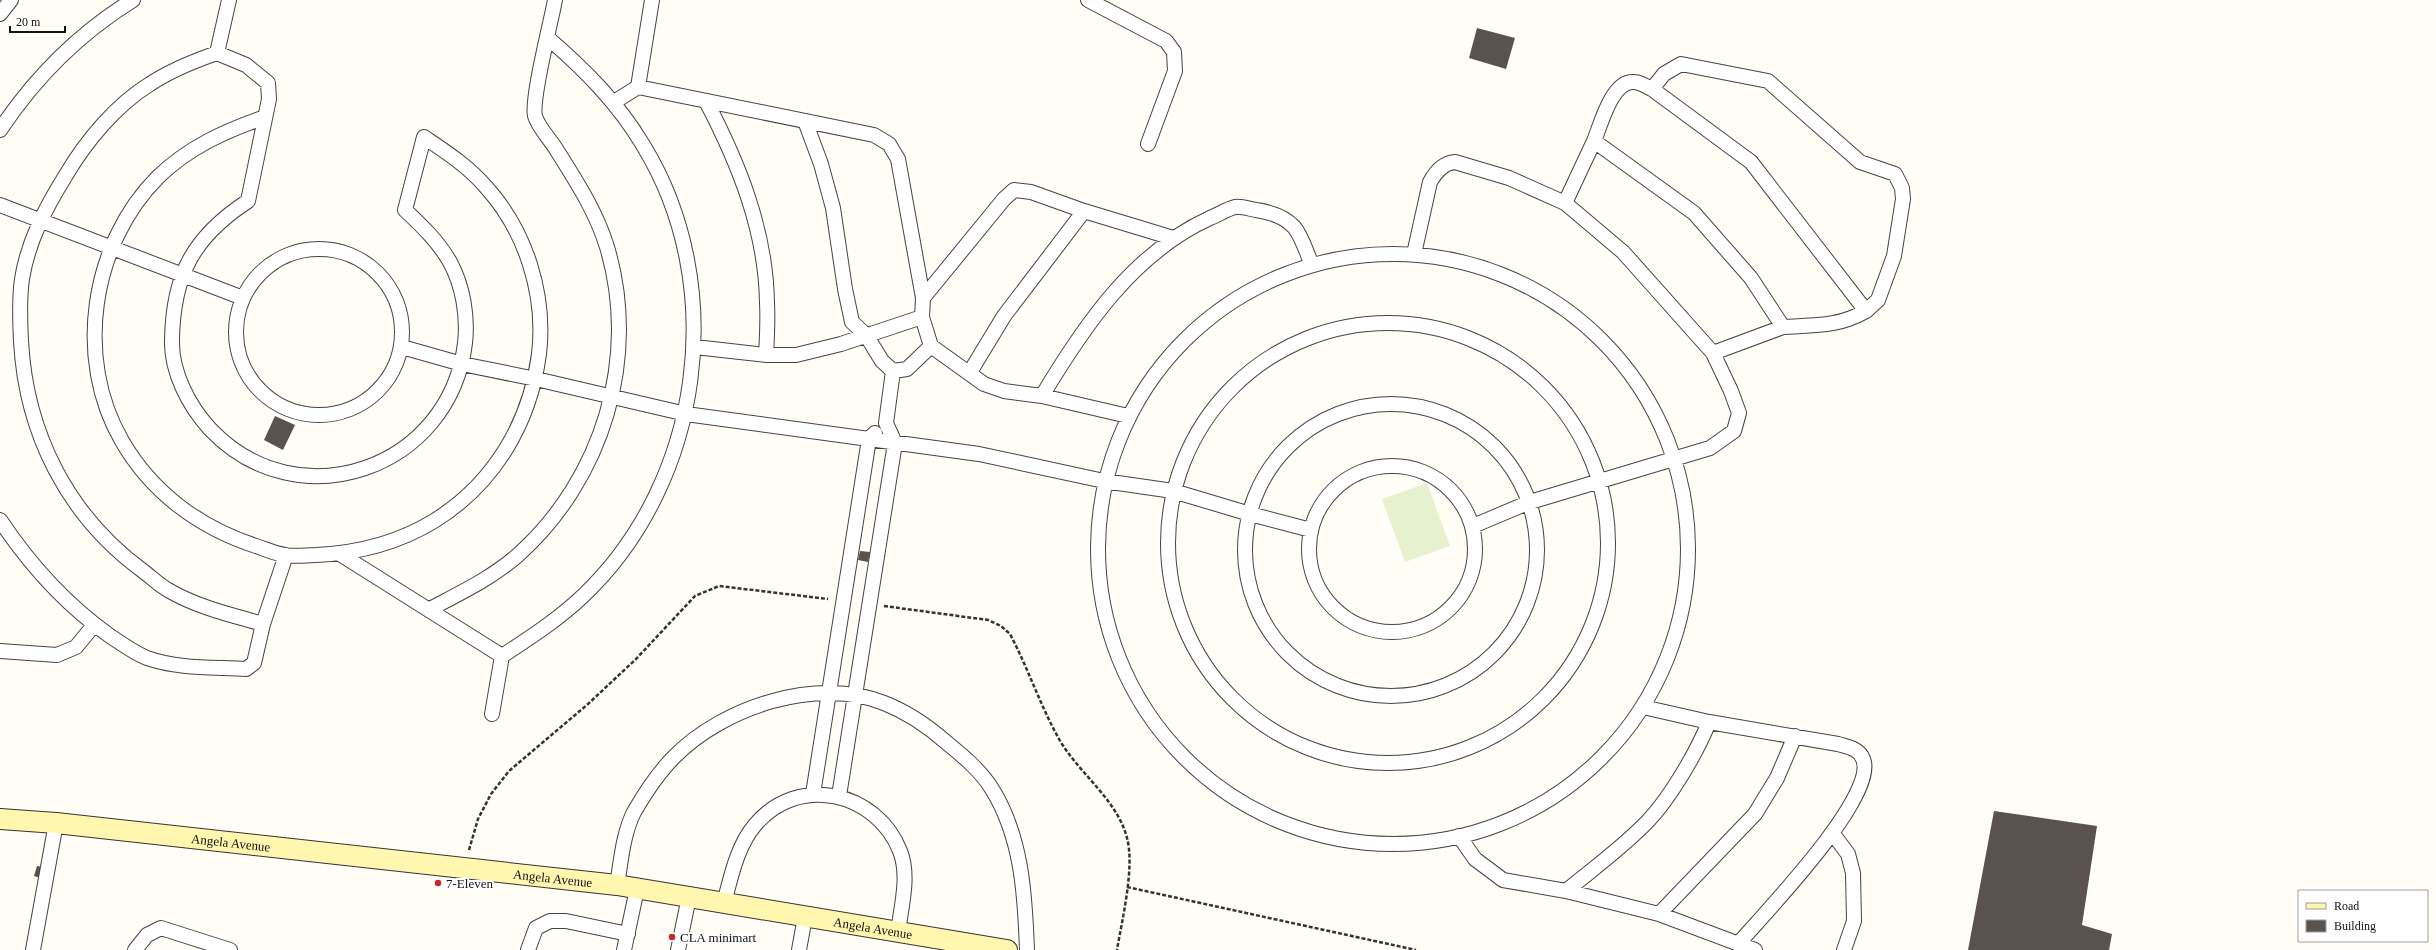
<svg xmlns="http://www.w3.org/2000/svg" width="2436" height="950" font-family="Georgia,serif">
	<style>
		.pitch { fill: #e6f2cf }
		.building { fill: #5a524d }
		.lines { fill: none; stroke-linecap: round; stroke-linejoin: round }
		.minor-casing { stroke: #444; stroke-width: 16 }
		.secondary-casing { stroke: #333; stroke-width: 22 }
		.path { stroke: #333; stroke-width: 2.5; stroke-dasharray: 4 2; stroke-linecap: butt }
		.minor { stroke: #fff; stroke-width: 14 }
		.secondary { stroke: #fff6b0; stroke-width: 20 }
		.poi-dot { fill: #c4262e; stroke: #fff; stroke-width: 1.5 }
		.labels { text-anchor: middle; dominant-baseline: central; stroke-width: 4; stroke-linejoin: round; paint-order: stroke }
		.street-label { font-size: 13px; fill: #111; stroke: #fff }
		.poi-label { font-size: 13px; fill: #111; stroke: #fff; text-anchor: start }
	</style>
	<rect width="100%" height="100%" fill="#fffdf5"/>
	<path class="pitch" d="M 1427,483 L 1450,546 L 1405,562 L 1382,499 Z"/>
	<path class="building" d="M 1477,28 L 1515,38 L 1506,69 L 1469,58 Z
		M 275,416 L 295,425 L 283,450 L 264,440 Z
		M 860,551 L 870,552 L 868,562 L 858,560 Z
		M 1994,811 L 2097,826 L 2082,925 L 2112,934 L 2109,950 L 1968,950 Z
		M 37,866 L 43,867 L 40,878 L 34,876 Z"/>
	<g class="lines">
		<defs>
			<path id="minor" d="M 1088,0 L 1166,41 L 1174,52 L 1175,71 L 1148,144
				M 0,14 L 11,0
				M 217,53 L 229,0
				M 638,87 L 874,135 L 889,144 L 898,159 L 923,298
				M 1652,89 L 1664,74 L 1681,64 L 1768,81 L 1860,162 L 1895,174 L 1902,188 L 1903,199 L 1894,256 L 1878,300 L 1866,311
				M 706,101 C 739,164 766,231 767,303 C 768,320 767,338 766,355
				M 614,102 L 638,87 L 652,0
				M 805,121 L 821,164 L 833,208 L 845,289 L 852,322 L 866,335 L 882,361 L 893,371 L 907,369 L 931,346
				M 0,130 C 36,76 78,34 133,0
				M 1594,141 C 1601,124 1612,80 1634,82 C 1640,82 1647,87 1652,89 L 1751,162 L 1866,311 C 1838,327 1815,325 1783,327
				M 1565,203 L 1594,141 L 1694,213 L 1751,278 L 1783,327 L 1713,353
				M 0,205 L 243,298
				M236 332a83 83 0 1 1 166 0a83 83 0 1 1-166 0Z
				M1098 549a295 295 0 1 1 590 0a295 295 0 1 1-590 0Z
				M 1414,254 L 1430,182 C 1436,171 1443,163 1455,162 L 1509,178 L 1565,203 L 1623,252 L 1713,353 L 1731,391 L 1739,413 L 1734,431 L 1710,448 L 1530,502 L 1473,526
				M1168 543a220 220 0 1 1 440 0a220 220 0 1 1-440 0Z
				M 402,347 L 462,364 L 536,379 L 686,414 L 979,454 L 1104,481 L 1173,491 L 1250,514 L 1311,530
				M 695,347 L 766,355 L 796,355 L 841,344 L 922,317
				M 970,372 L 1004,316 L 1084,211
				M 1042,396 C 1084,326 1133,253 1210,218 C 1218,215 1227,209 1235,207 C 1241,206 1250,209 1256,210 C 1270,212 1284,216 1294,227 C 1302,236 1307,254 1312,265
				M1245 550a146 146 0 1 1 292 0a146 146 0 1 1-292 0Z
				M 1128,416 L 1042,396 L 1004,391 L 984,384 L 931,346 L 922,317 L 923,298 L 1004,199 L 1014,190 L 1031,192 L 1084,211 L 1173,238
				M1309 549a83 83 0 1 1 166 0a83 83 0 1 1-166 0Z
				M 0,520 C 30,565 65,604 110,636 C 121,643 134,653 147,658 C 178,669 213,667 246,669 L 254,663 L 263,624 L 286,555
				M 340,554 L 502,656
				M 430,609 C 460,593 492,578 518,555 C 603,479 640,357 607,247 C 596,211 576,181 556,149 C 550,139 538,127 535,116 C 531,99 551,22 555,0
				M 263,624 C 231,615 197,607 168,590 C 159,585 151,577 143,571 C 68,516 26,434 21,341 C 20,321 19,299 22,279 C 28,241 46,207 66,175 C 86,141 116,105 150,84 C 171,70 194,61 217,53 L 246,65 L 268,83 L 269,99 L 248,201 C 193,237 173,275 172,340 C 171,372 189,406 210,429 C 298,522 450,469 465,343 C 468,316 463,286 450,262 C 438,241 422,226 405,210 L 424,137 C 446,152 468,166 486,187 C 526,231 546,295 539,354 C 530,423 494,484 434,521 C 398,543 359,553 316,555 C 307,555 295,557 285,555 C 276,554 265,549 256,546 C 200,528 152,493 122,441 C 74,359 91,244 158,177 C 189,147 225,131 265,117
				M 0,651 L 57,655 L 76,647 L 94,625
				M 1643,707 L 1709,722 L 1838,744 C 1847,747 1859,748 1863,759 C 1879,795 1764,914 1738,944
				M 492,714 L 502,656 C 531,637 559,619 584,595 C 703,481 729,285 643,145 C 618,103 585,70 548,38
				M 813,794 L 869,439 L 875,433
				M 839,796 L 895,443 L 886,423 L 893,371
				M 1833,834 L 1848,854 L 1853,873 L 1854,921 L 1844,950
				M 1459,836 L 1475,859 L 1503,880 L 1566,891 L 1659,914 L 1755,950
				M 617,885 C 621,861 623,834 634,812 C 645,793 658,773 674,757 C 723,707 817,676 884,703 C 907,712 929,727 947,743 C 963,756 981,771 992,789 C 1022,837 1025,895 1027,950
				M 1566,891 C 1594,868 1623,847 1648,821 C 1670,798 1697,752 1709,722
				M 724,903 C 731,877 737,846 755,825 C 798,773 877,792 900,851 C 910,876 901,907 898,932
				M 1659,914 L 1755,814 L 1777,778 L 1795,736
				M 33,950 L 56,823
				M 135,950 L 147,935 L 161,928 L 230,950
				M 528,950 L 536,928 L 550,921 L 566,921 L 628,934
				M 624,950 L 637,889
				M 678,950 L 689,897
				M 799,950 L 805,917"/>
			<g id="secondary">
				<path id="s1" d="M 0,819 L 56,823 L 617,885 L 1007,950"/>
			</g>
		</defs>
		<use href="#minor" class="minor-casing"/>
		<use href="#secondary" class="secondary-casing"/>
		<path class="path" d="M 884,606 L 988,620 L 1001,626 L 1010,634 C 1028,668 1040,705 1059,739 C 1079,774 1117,799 1127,838 C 1135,867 1122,920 1117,950
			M 469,850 L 478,819 L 491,794 L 509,771 L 588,704 L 636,659 L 695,596 L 719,586 L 828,599
			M 1127,887 L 1416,950"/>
		<use href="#minor" class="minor"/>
		<use href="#secondary" class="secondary"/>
	</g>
	<g class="poi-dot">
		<circle cx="438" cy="883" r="4"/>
		<circle cx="672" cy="937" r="4"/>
	</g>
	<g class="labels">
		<g class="street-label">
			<text stroke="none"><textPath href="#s1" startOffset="232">Angela Avenue</textPath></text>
			<text stroke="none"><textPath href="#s1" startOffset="556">Angela Avenue</textPath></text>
			<text stroke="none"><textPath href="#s1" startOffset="880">Angela Avenue</textPath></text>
		</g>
		<g class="poi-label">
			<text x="446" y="883">7-Eleven</text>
			<text x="680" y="937">CLA minimart</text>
		</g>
	</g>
	<rect x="2298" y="890" width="130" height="52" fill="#ffffff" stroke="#a0a0a0"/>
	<rect x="2306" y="903" width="20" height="6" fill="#fff6b0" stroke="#a0a0a0"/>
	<text x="2334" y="910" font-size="12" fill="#111111">Road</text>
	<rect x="2306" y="920" width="20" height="12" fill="#5a524d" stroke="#a0a0a0"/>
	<text x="2334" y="930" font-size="12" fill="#111111">Building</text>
	<path d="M10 26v6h55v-6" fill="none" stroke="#111111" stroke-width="2"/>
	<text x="16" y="26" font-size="12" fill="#111111" stroke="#ffffff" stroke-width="3" paint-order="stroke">20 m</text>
</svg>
